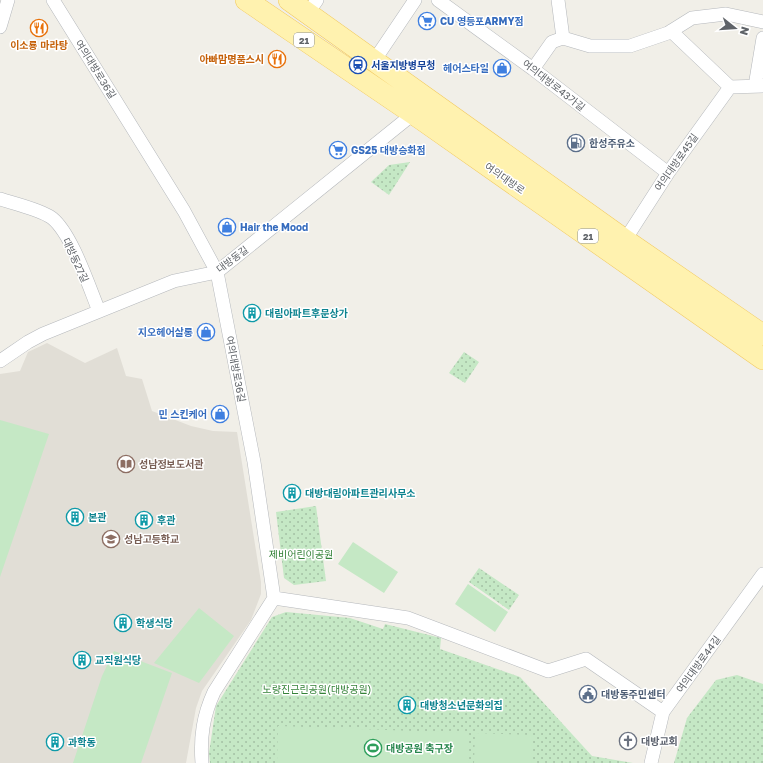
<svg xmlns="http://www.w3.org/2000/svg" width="763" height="763" font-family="'Golos Text','Noto Sans KR',sans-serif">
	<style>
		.education { fill: #e1ded6 }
		.grass { fill: url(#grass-dots) }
		.pitch { fill: #c5e8c5 }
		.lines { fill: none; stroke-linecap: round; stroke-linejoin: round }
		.minor-casing { stroke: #b5b8bc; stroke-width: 14 }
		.primary-casing { stroke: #f2c960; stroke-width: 22 }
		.minor { stroke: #fff; stroke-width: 13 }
		.primary { stroke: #fff2af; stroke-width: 21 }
		.labels { text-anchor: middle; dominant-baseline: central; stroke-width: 3; stroke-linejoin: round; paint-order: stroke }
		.shield { fill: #fff; stroke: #8f9295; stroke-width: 1 }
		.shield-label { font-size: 9px; font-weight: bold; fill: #5f6368 }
		.shop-label { font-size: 10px; font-weight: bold; fill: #366cbe; stroke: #fff; text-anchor: start }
		.food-label { font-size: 10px; font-weight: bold; fill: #c56008; stroke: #fff }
		.transit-label { font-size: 10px; font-weight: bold; fill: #164399; stroke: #fff; text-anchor: start }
		.street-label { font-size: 10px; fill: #5f6368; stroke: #fff }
		.service-label { font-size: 10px; font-weight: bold; fill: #4e5e75; stroke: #fff; text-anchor: start }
		.culture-label { font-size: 10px; font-weight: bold; fill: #0d838f; stroke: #fff; text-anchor: start }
		.education-label { font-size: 10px; font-weight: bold; fill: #785e54; stroke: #fff; text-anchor: start }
		.park-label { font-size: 10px; fill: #348238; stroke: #fff }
		.worship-label { font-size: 10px; font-weight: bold; fill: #5b616d; stroke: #fff; text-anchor: start }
		.leisure-label { font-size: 10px; font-weight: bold; fill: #27864d; stroke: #fff; text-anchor: start }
	</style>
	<defs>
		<pattern id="grass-dots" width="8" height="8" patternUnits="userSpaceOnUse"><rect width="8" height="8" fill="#c5e8c5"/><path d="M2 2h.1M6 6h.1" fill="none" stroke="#a3c0a4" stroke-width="1.8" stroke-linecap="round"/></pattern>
	</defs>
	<rect width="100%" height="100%" fill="#f1efe8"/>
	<path class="education" d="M 47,343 L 85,363 L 117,348 L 126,376 L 142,379 L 152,411 L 191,426 L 213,431 L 237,432 L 261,582 L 261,594 L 251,620 L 202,691 L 196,708 L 186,763 L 0,763 L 0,374 L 20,371 L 28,352 Z"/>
	<path class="grass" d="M 410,162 L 389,195 L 371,182 L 389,165 Z
		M 464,352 L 479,362 L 465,383 L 449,373 Z
		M 316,506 L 326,581 L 294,585 L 284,578 L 276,512 Z
		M 479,568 L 519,595 L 509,610 L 469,582 Z
		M 286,612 L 350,618 L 383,629 L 385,624 L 441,638 L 440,649 L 520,677 L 592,756 L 633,763 L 210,763 L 209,753 L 216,706 L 272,617 Z
		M 737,675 L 763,684 L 763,763 L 674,763 L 687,718 L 716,680 Z"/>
	<path class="pitch" d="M 0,420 L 49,434 L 0,577 Z
		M 353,542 L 398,572 L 384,593 L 338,564 Z
		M 468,584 L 508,612 L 495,632 L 455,604 Z
		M 199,608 L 234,636 L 199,683 L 154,663 Z
		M 114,651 L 172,673 L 141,763 L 73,763 L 102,676 Z
		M 278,726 L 469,733 L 468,763 L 277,763 Z
		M 475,733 L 532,735 L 531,763 L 474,763 Z"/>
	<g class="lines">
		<defs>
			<path id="minor" d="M 53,0 L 184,211 L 217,272 L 254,462 L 274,598 L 214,692 C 203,716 200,737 202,763
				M 438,0 L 533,69 L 668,173
				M 558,0 L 563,38
				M 308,13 L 317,0
				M 0,27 L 8,0
				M 671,31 L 730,87
				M 374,61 L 415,0
				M 533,69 L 552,42 L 563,38 L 590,46 L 630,46 L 668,33 L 692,18 L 726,14 L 763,22
				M 755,86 L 763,38
				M 0,199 C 15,204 39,209 52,218 C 72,234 89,287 99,311
				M 625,240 L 668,173 L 730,87 L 763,86
				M 0,361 L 28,342 L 43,334 L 174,281 L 217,272 L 413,114
				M 274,598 L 408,618 L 548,671 L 586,659 L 663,712
				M 651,763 L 663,712 L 763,574"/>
			<path id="primary" d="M 246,0 L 421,119 L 763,359
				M 289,0 L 625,240 L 763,335"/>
		</defs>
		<use href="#minor" class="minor-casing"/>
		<use href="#primary" class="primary-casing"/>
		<use href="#minor" class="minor"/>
		<use href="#primary" class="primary"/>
	</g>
	<defs>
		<symbol id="supermarket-ring" viewBox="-11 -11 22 22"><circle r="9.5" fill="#fff" stroke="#3f7fe0" stroke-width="1.5"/><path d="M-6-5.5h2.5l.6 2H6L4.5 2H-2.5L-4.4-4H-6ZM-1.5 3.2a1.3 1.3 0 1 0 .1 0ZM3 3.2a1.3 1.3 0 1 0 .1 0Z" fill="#3f7fe0"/></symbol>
		<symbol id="restaurant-ring" viewBox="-11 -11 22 22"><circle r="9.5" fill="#fff" stroke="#e8710a" stroke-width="1.5"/><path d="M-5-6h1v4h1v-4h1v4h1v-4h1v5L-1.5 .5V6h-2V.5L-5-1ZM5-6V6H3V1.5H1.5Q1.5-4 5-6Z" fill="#e8710a"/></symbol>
		<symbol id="station-ring" viewBox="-11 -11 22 22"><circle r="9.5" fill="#fff" stroke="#1a4fb4" stroke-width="1.5"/><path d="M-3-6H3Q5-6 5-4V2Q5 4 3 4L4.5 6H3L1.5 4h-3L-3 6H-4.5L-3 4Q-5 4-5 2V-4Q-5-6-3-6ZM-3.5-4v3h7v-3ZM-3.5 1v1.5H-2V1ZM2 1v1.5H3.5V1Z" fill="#1a4fb4"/></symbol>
		<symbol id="shop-ring" viewBox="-11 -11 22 22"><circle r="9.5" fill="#fff" stroke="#3f7fe0" stroke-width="1.5"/><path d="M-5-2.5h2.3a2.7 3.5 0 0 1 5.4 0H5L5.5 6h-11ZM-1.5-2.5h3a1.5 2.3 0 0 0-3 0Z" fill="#3f7fe0"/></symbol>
		<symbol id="fuel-ring" viewBox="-11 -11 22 22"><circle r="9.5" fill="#fff" stroke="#5c6f8a" stroke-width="1.5"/><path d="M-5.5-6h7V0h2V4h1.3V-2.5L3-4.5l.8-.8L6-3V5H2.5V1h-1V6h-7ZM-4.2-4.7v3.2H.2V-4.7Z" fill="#5c6f8a"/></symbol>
		<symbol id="building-ring" viewBox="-11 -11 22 22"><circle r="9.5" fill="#fff" stroke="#0f9aa8" stroke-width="1.5"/><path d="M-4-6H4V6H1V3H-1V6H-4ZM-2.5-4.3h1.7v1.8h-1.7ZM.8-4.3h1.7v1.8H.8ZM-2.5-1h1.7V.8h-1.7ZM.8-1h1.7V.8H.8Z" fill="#0f9aa8"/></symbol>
		<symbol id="library-ring" viewBox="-11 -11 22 22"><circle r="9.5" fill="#fff" stroke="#8d6e63" stroke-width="1.5"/><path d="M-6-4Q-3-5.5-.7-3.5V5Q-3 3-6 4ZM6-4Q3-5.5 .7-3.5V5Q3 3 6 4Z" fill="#8d6e63"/></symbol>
		<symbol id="school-ring" viewBox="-11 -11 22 22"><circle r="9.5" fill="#fff" stroke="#8d6e63" stroke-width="1.5"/><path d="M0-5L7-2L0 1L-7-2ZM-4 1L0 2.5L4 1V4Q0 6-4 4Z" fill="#8d6e63"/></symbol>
		<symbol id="civic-ring" viewBox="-11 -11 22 22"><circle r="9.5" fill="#fff" stroke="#5c6f8a" stroke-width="1.5"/><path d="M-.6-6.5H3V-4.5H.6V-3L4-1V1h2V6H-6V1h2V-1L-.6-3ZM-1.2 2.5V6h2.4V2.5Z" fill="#5c6f8a"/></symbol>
		<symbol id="church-ring" viewBox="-11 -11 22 22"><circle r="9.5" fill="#fff" stroke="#6b7280" stroke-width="1.5"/><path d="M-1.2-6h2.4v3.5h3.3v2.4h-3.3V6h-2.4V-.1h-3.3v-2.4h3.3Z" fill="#6b7280"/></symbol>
		<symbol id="stadium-ring" viewBox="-11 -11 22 22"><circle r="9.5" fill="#fff" stroke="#2e9e5b" stroke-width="1.5"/><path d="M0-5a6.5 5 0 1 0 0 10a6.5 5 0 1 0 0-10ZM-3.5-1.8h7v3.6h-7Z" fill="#2e9e5b"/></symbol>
	</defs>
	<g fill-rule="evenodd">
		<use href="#supermarket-ring" x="417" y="11" width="20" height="20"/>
		<use href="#restaurant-ring" x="29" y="18" width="20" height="20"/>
		<use href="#restaurant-ring" x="267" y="49" width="20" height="20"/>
		<use href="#station-ring" x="348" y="55" width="20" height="20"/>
		<use href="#shop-ring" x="492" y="58" width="20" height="20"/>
		<use href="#fuel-ring" x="566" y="133" width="20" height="20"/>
		<use href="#supermarket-ring" x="328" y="140" width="20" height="20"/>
		<use href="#shop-ring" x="217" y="217" width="20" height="20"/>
		<use href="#building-ring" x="242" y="303" width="20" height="20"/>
		<use href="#shop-ring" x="196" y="322" width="20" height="20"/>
		<use href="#shop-ring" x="210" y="404" width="20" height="20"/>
		<use href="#library-ring" x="116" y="454" width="20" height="20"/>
		<use href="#building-ring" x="282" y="483" width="20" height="20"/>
		<use href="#building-ring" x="65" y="507" width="20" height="20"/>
		<use href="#building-ring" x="134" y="510" width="20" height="20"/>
		<use href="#school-ring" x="101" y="529" width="20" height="20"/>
		<use href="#building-ring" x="113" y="613" width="20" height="20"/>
		<use href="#building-ring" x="72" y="650" width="20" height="20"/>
		<use href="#civic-ring" x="578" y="684" width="20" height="20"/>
		<use href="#building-ring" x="397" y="695" width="20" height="20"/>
		<use href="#church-ring" x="618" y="731" width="20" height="20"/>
		<use href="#building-ring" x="45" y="732" width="20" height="20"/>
		<use href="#stadium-ring" x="363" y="738" width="20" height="20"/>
	</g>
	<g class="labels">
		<g class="shield">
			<rect x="294" y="33" width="20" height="14" rx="3"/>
			<rect x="578" y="229" width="20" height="14" rx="3"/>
		</g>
		<g class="shield-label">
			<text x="304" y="40">21</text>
			<text x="588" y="236">21</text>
		</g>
		<g class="shop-label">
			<text x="440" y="21">CU 영등포ARMY점</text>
			<text x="489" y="68" text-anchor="end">헤어스타일</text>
			<text x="351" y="150">GS25 대방승화점</text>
			<text x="240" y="227">Hair the Mood</text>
			<text x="193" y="332" text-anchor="end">지오헤어살롱</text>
			<text x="207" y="414" text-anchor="end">민 스킨케어</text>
		</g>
		<g class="food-label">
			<text x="39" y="45">이소룡 마라탕</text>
			<text x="264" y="59" text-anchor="end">아빠맘명품스시</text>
		</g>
		<g class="transit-label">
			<text x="371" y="65">서울지방병무청</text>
		</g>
		<g class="street-label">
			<text transform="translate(96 69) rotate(58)">여의대방로36길</text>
			<text transform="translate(554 85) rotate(38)">여의대방로43가길</text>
			<text transform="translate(676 162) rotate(-55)">여의대방로45길</text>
			<text transform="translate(505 178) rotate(35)">여의대방로</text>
			<text transform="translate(232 259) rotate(-37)">대방동길</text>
			<text transform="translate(76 260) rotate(65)">대방동27길</text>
			<text transform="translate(236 369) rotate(79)">여의대방로36길</text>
			<text transform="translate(698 664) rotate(-54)">여의대방로44길</text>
		</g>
		<g class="service-label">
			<text x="589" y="143">한성주유소</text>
			<text x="601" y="694">대방동주민센터</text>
		</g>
		<g class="culture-label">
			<text x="265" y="313">대림아파트후문상가</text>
			<text x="305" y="493">대방대림아파트관리사무소</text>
			<text x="88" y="517">본관</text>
			<text x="157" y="520">후관</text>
			<text x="136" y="623">학생식당</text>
			<text x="95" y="660">교직원식당</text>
			<text x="420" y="705">대방청소년문화의집</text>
			<text x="68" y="742">과학동</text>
		</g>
		<g class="education-label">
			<text x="139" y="464">성남정보도서관</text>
			<text x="124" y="539">성남고등학교</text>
		</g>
		<g class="park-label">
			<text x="301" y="554">제비어린이공원</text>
			<text x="317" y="689">노량진근린공원(대방공원)</text>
		</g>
		<g class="worship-label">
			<text x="641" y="741">대방교회</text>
		</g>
		<g class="leisure-label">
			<text x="386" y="748">대방공원 축구장</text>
		</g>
	</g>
	<g transform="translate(735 28) rotate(107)" stroke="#ffffff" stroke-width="3" paint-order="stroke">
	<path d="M0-3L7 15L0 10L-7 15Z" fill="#5f6368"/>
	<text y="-6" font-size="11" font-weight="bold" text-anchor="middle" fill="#5f6368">N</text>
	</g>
</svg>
